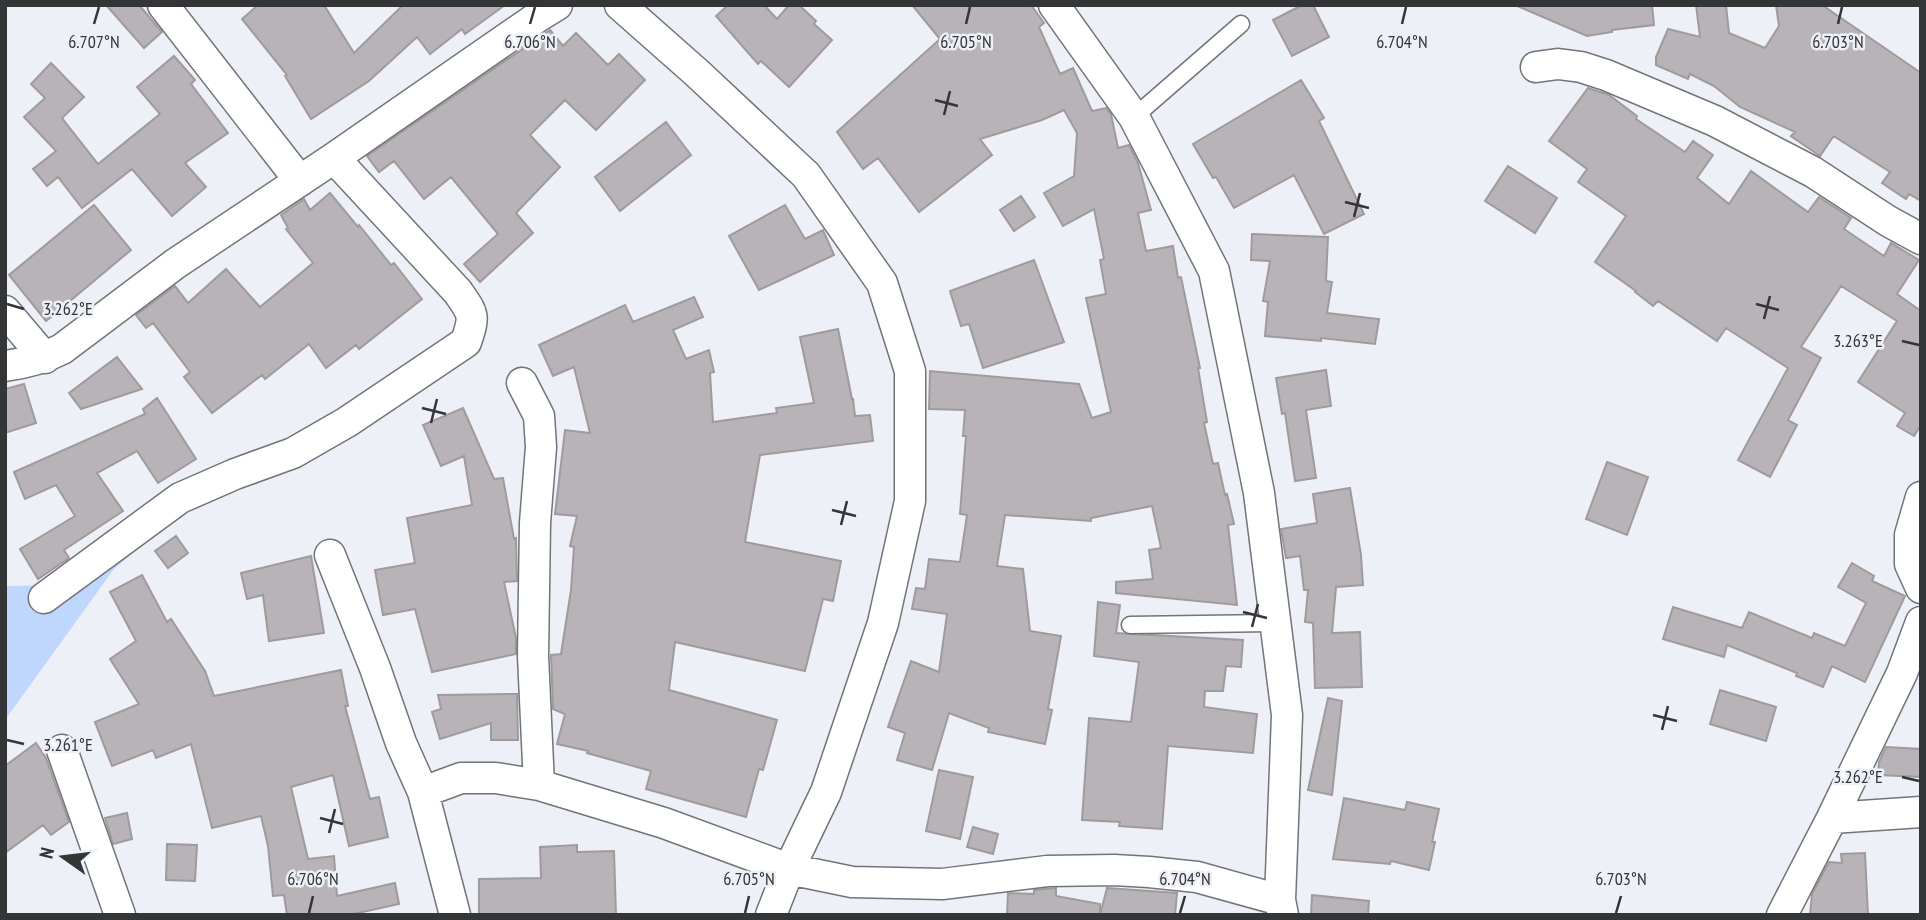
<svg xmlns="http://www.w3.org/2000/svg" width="1926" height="920" font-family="'PT Sans Narrow',sans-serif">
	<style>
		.green { fill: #c0d7fd }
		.building { fill: #b8b3b7; stroke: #a09a9e; stroke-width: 2 }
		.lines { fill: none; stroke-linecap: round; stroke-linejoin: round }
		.lane-casing { stroke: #717479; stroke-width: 19 }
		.street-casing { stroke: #717479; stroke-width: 33 }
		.lane { stroke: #fff; stroke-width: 16 }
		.street { stroke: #fff; stroke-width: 30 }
		.ticks { fill: none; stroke: #333537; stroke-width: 2.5 }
		.ticks-label { font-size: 18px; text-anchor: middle; fill: #333537; stroke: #edf1f7; stroke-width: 5; stroke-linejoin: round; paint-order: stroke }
	</style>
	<rect width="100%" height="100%" fill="#edf1f7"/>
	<path class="green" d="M 180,513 L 114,569 L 5,720 L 5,586 L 67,585 Z"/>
	<path class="building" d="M 106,5 L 139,5 L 162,32 L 144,48 Z
		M 258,5 L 324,5 L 354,53 L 403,5 L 505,5 L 465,34 L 462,29 L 430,54 L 417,37 L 369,81 L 311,119 L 285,76 L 287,75 L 242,19 Z
		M 728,5 L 764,5 L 777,19 L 789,5 L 799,5 L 816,21 L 814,24 L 832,40 L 789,87 L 761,61 L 758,64 L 716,16 Z
		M 912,5 L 1031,5 L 1044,23 L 1039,27 L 1060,74 L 1073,68 L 1092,111 L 1106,108 L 1111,114 L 1118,148 L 1129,145 L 1138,163 L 1151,210 L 1138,213 L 1146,251 L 1173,246 L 1178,278 L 1181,277 L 1200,368 L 1198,368 L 1207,422 L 1204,423 L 1213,464 L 1218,463 L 1225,495 L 1227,494 L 1234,524 L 1228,525 L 1237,605 L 1116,593 L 1116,582 L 1153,579 L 1149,550 L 1161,548 L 1152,506 L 1091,518 L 1091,521 L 1005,515 L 997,566 L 1023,569 L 1030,631 L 1061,636 L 1048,709 L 1052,710 L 1045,744 L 988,732 L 989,728 L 949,713 L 932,770 L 897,760 L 905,733 L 888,727 L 911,661 L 939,672 L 947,614 L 912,609 L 916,588 L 925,589 L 929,559 L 960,562 L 967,515 L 960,514 L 966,436 L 963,436 L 965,410 L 929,409 L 930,371 L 1079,384 L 1092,418 L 1111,412 L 1086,298 L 1106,294 L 1100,260 L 1104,259 L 1094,209 L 1063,226 L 1044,193 L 1074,176 L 1077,133 L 1064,110 L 1042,120 L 980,139 L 992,155 L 919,212 L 878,158 L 863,169 L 837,132 L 940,39 Z
		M 1302,5 L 1313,5 L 1329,37 L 1292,56 L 1273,20 Z
		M 1515,5 L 1652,5 L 1654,25 L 1612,30 L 1612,32 L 1587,36 Z
		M 1696,5 L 1726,5 L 1729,33 L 1765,48 L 1779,26 L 1776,5 L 1822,5 L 1921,73 L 1921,201 L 1909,194 L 1906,199 L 1882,183 L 1890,172 L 1835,137 L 1833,137 L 1820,156 L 1791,136 L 1795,132 L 1740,107 L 1714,86 L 1690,74 L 1688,79 L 1656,65 L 1656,57 L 1668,29 L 1700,37 Z
		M 550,30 L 563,46 L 576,33 L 608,65 L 619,54 L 645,80 L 596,130 L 565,100 L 530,135 L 560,167 L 516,213 L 533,233 L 480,282 L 464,264 L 498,234 L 451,177 L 424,199 L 394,161 L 379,172 L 367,156 Z
		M 174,56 L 195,80 L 191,84 L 228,133 L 185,163 L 206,187 L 172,216 L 132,169 L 82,208 L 58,177 L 47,186 L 33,169 L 56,151 L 24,117 L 45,98 L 31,84 L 51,63 L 84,97 L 62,118 L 98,164 L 160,114 L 137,87 Z
		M 1301,80 L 1324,118 L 1319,121 L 1364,214 L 1324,234 L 1294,175 L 1234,208 L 1216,177 L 1213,178 L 1193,144 Z
		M 1588,88 L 1609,95 L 1637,116 L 1636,119 L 1685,152 L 1693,141 L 1713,155 L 1697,178 L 1729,204 L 1751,171 L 1808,212 L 1819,197 L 1851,218 L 1844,229 L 1884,256 L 1891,243 L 1919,260 L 1897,294 L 1921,311 L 1921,425 L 1914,436 L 1897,426 L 1905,413 L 1858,382 L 1897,321 L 1841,286 L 1801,347 L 1821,358 L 1788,420 L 1797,425 L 1770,477 L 1738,460 L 1788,368 L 1726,328 L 1717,341 L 1658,301 L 1653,306 L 1635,292 L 1636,291 L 1595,262 L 1626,216 L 1578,182 L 1587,169 L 1549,141 Z
		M 666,122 L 691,155 L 620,211 L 595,177 Z
		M 1508,166 L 1557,198 L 1535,233 L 1485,201 Z
		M 330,193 L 358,227 L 359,225 L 391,265 L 394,263 L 422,299 L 359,349 L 356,345 L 326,368 L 309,344 L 265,379 L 262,375 L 212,413 L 184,377 L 190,372 L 153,323 L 146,328 L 136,315 L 175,286 L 188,303 L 226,269 L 260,307 L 313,263 L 286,229 L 288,228 L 281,215 L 304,199 L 310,210 Z
		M 1021,196 L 1035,217 L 1014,231 L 1000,210 Z
		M 94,205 L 131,250 L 46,321 L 9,275 Z
		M 785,205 L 805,239 L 823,230 L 834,255 L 759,290 L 729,236 Z
		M 1252,234 L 1328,237 L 1326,281 L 1332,282 L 1327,313 L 1379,319 L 1375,344 L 1321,338 L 1321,341 L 1265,336 L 1268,302 L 1263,301 L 1270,261 L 1251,260 Z
		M 1034,260 L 1064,342 L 983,368 L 969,324 L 961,326 L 950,291 Z
		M 694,297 L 703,317 L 673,330 L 686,359 L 709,350 L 714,372 L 710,373 L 713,422 L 777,413 L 776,408 L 814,403 L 800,337 L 838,329 L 852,399 L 853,399 L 855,416 L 870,415 L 873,441 L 760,455 L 745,542 L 841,561 L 833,601 L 823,599 L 805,671 L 675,642 L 669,690 L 777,720 L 763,770 L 759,769 L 746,817 L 646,789 L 651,771 L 587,753 L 588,751 L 557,744 L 565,714 L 553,709 L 551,655 L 561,654 L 571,590 L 574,547 L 570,546 L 577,516 L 555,514 L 565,430 L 590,433 L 574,367 L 553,376 L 539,345 L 625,305 L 633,322 Z
		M 117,357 L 142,389 L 81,409 L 69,393 Z
		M 1326,370 L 1331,406 L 1306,410 L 1316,478 L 1295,481 L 1285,413 L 1282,414 L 1276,378 Z
		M 24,384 L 36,423 L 5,433 L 5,389 Z
		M 157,398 L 196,459 L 158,483 L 137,451 L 97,473 L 123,511 L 64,550 L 69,558 L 38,579 L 20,549 L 75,516 L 56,485 L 25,499 L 14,472 L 145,414 L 143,409 Z
		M 463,408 L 494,479 L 503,478 L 514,539 L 516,538 L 517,581 L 504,582 L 516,638 L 516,654 L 432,672 L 415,609 L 383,615 L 375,570 L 415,563 L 407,518 L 472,505 L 464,456 L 441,466 L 423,425 Z
		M 1607,462 L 1648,477 L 1627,535 L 1586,519 Z
		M 1350,488 L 1361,555 L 1363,585 L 1336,587 L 1332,633 L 1360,632 L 1362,687 L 1315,688 L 1313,623 L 1305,622 L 1308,590 L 1304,590 L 1300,556 L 1286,558 L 1281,529 L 1317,523 L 1313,494 Z
		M 176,536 L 188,553 L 168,568 L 155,551 Z
		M 311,556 L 324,633 L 269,641 L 263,595 L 247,599 L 241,573 Z
		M 1852,563 L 1874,576 L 1872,581 L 1905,596 L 1865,682 L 1832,666 L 1823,687 L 1796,676 L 1797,673 L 1727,645 L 1724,657 L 1663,639 L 1673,607 L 1742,628 L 1749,612 L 1812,638 L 1814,633 L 1845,646 L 1866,603 L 1838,587 Z
		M 142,575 L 167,622 L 171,619 L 205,671 L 214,696 L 341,670 L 348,706 L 345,706 L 370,799 L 379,797 L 388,837 L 349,846 L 333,775 L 291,787 L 308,859 L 334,856 L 337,896 L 395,883 L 399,904 L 349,915 L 287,915 L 284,895 L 273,896 L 268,846 L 261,816 L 212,828 L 191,744 L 156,758 L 153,750 L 112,766 L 95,722 L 139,704 L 110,659 L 136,641 L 110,592 Z
		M 1098,602 L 1120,605 L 1116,633 L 1243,640 L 1241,667 L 1226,666 L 1223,691 L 1205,691 L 1204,707 L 1257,714 L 1253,753 L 1168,746 L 1162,829 L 1119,826 L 1120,822 L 1082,820 L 1089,718 L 1131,722 L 1139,662 L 1094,656 Z
		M 1720,690 L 1776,707 L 1766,741 L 1710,724 Z
		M 517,694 L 518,740 L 491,740 L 491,723 L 440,739 L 432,712 L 441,709 L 438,695 Z
		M 1328,698 L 1342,701 L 1332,795 L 1308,790 Z
		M 36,743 L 46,758 L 69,822 L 51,835 L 43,825 L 5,853 L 5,766 Z
		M 1886,747 L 1921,749 L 1921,777 L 1878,775 L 1879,762 Z
		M 939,770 L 973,777 L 960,839 L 926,831 Z
		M 1344,798 L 1405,810 L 1407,802 L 1439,809 L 1432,842 L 1435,842 L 1429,870 L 1391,861 L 1390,864 L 1333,859 Z
		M 127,813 L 132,839 L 113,844 L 105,818 Z
		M 973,827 L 998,834 L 993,854 L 967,847 Z
		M 167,844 L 197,845 L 195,881 L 166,880 Z
		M 577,845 L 577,852 L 614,851 L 616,915 L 479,915 L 479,879 L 541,878 L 540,847 Z
		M 1865,853 L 1868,915 L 1810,915 L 1812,894 L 1829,862 L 1842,863 L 1841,854 Z
		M 1056,888 L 1056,896 L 1100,904 L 1100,915 L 1007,915 L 1008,893 L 1034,894 L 1034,890 Z
		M 1107,888 L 1177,893 L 1175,915 L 1100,915 Z
		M 1312,895 L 1369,901 L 1368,915 L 1311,915 Z"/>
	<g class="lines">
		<defs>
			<path id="lane" d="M 1134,117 L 1241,24
				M 1130,625 L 1276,623"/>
			<path id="street" d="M 163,5 L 300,181
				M 620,5 L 697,73 L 806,175 L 882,283 L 910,371 L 910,501 L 883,623 L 826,792 L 789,869 L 771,915
				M 1054,5 L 1134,117 L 1214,271 L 1259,493 L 1287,715 L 1280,900 L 1283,915
				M 1536,67 L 1558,64 L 1581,67 L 1606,75 L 1715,121 L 1813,172 L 1888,221 L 1921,239
				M 5,311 L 45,358
				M 5,366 C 26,363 43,359 62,349 L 175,264 L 334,158 L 539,16 L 557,5
				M 522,383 L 539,416 L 541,447 L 535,523 L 533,656 L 539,785
				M 1921,497 L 1910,535 L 1910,564 L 1921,588
				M 330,555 L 375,668 L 401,743 L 423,792 L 455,915
				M 44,598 L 180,498 L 235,474 L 293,453 L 347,422 L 466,342 C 475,315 474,315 458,292 L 334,158
				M 62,750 L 120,915
				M 423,792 L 461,778 L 496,778 L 539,785 L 664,823 L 789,869 L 852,882 L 942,884 L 1047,871 L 1114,870 L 1149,872 L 1197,877 L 1280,900
				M 1832,818 L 1921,812
				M 1782,915 L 1832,818 L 1902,673 L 1921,622"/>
		</defs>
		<use href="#lane" class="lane-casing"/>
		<use href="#street" class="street-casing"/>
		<use href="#lane" class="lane"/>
		<use href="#street" class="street"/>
	</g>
	<path class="ticks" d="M 94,24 L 99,7M 530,24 L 535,7M 966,24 L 970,7M 1402,24 L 1406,7M 1838,24 L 1842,7M 935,100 L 958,106M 944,115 L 950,91M 1345,202 L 1369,208M 1354,217 L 1360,193M 7,304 L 24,309M 1756,304 L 1779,310M 1764,319 L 1770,296M 1902,341 L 1919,345M 422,408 L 446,414M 431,423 L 437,399M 832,510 L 856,516M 841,525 L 847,501M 1243,612 L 1267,618M 1252,627 L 1258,604M 1653,715 L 1677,721M 1662,730 L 1668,706M 7,740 L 24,744M 1902,777 L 1919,781M 320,818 L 343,824M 329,833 L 335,809M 309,913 L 313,896M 745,913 L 749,896M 1180,913 L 1185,896M 1616,913 L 1621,896"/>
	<g class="ticks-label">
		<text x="94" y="48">6.707°N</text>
		<text x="530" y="48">6.706°N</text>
		<text x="966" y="48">6.705°N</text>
		<text x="1402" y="48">6.704°N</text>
		<text x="1838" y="48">6.703°N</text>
		<text x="68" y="315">3.262°E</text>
		<text x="1858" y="347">3.263°E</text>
		<text x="68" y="751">3.261°E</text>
		<text x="1858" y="783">3.262°E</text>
		<text x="313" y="885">6.706°N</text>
		<text x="749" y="885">6.705°N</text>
		<text x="1185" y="885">6.704°N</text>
		<text x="1621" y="885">6.703°N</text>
	</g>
	<rect width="1926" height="920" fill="none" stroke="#333537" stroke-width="14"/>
	<g transform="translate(63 857) rotate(284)" stroke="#edf1f7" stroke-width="5" paint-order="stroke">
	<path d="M0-5L12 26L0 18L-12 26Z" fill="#333537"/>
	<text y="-10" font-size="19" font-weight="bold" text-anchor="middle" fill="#333537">N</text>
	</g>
</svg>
